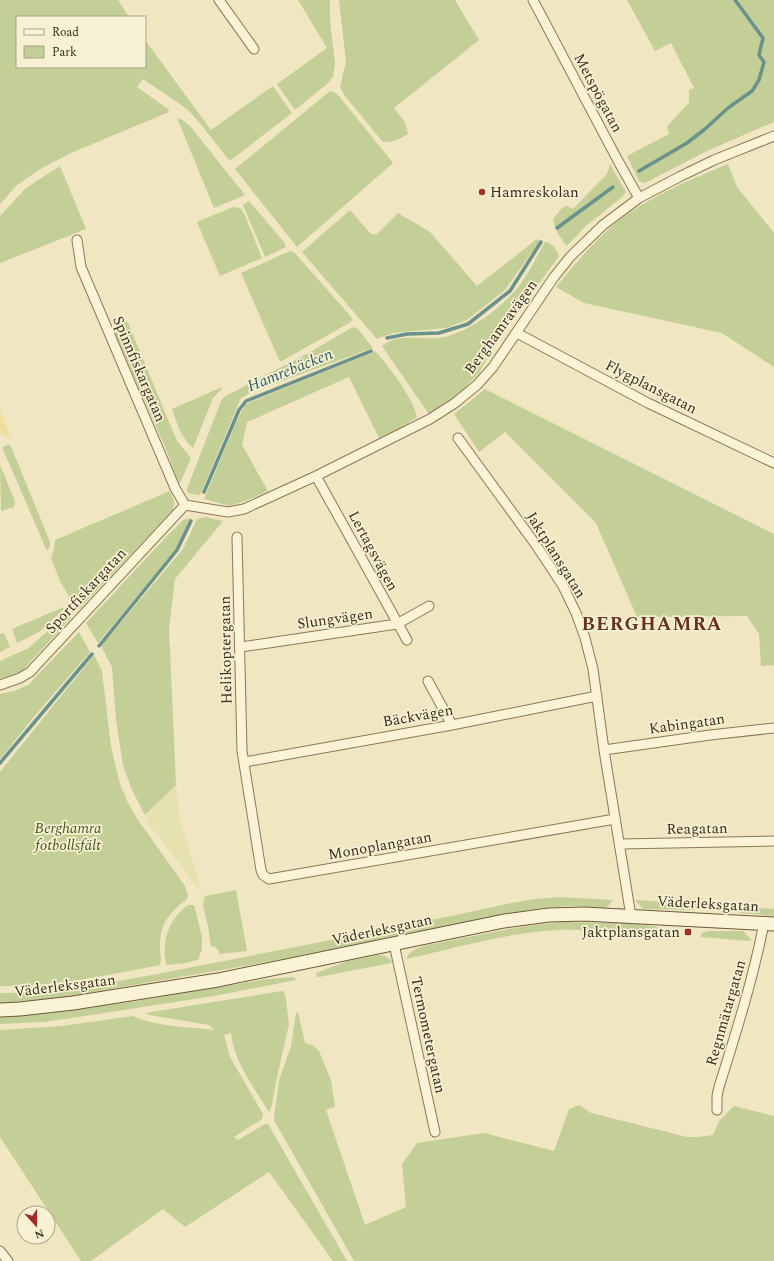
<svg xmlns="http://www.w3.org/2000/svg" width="774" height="1261" font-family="Spectral,serif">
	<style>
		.farmland { fill: #e6e2af }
		.green { fill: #c3cf96 }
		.sand { fill: #eddf9e }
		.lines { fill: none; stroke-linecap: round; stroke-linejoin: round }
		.stream { stroke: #6b918b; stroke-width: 3.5 }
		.street-casing { stroke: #8b7858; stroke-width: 11 }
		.secondary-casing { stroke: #6d593c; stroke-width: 15 }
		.street { stroke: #faf3d6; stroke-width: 9 }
		.secondary { stroke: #faf3d6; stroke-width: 13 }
		.poi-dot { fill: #9d2f26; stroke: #f7f0d2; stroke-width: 1.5 }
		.labels { text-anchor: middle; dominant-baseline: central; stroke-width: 3.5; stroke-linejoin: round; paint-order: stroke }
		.street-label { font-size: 15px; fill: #3a2e1d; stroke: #f7f0d2 }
		.poi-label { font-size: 15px; fill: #3a2e1d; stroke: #f7f0d2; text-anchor: start }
		.park-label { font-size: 15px; font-style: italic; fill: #465823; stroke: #f7f0d2 }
		.water-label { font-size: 16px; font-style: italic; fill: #2c5a5b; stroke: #f7f0d2 }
		.district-label { font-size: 19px; font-weight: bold; letter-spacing: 1px; fill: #69321b; stroke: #f7f0d2 }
	</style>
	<rect width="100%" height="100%" fill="#f0e6c2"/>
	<path class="farmland" d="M 176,785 L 180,821 L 202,890 L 198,889 L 179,863 L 150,826 L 145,815 Z"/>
	<path class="green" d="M 0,0 L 118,0 L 129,17 L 17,17 L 17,67 L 145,67 L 145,40 L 211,130 L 273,86 L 292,113 L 231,160 L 228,159 L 199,122 L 187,109 L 143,79 L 137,87 L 168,109 L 169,112 L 71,153 L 42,168 L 17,185 L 0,204 Z
		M 298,0 L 330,0 L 330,21 L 335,63 L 333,77 L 327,84 L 295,110 L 277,84 L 327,48 Z
		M 339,0 L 455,0 L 479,40 L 394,108 L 405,122 L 408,134 C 400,139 393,142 383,142 L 345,96 L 340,87 L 346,62 Z
		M 627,0 L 774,0 L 774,122 L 707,151 L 645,183 L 639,181 L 627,156 L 669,134 L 667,126 L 689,103 L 689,90 L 694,88 L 671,43 L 655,51 Z
		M 330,91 L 334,92 L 339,96 L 393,163 L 297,247 L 235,169 Z
		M 177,118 L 182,120 L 190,126 L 245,195 L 214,208 Z
		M 610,164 L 626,192 L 622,197 L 586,226 L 567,246 C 560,238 555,230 553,219 L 563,207 L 567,206 L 573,209 L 607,174 Z
		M 728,164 L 737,187 L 774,233 L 774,367 L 722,333 L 584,303 L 556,287 C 575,264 594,241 617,222 C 650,196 690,180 728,164 Z
		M 60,166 L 86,229 L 0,263 L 0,216 L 26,188 Z
		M 249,201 L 284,242 L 286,247 L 265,257 L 243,205 Z
		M 233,207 L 240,208 L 244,213 L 262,258 L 220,276 L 197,222 Z
		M 350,210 L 371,234 L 377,234 L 398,213 L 430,232 L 477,286 L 537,239 L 540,241 L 505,290 L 467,320 L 446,328 L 393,333 L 377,339 L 302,252 Z
		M 545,242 C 553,243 556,249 559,256 L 493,348 L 479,373 L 460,393 L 432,414 L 428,413 L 382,346 C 399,333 419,340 439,338 C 466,334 496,312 514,292 C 526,279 536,258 545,242 Z
		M 290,251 L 294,252 L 352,318 L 351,322 L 280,362 L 241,273 Z
		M 126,321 L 128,323 L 177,441 L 191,458 L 180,483 L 177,479 L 166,449 L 114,331 L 116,326 Z
		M 353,327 L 358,329 L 373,348 L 252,392 L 241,398 L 200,495 L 192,494 L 187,492 L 187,489 L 221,401 L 224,397 L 310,352 Z
		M 375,351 C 388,365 414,399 417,417 L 399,429 L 379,438 L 349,377 L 247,422 L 242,445 L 268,491 L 250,499 L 230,506 L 204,499 L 237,420 L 246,404 Z
		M 222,387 L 221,390 L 213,398 L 193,448 C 181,437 177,424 172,409 Z
		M 485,389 L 774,534 L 774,665 L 761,666 L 759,634 L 747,616 L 637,617 L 596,523 L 505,432 L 479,452 L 454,414 Z
		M 10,444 L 50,542 L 50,547 L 47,551 L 2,447 Z
		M 0,465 L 15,501 L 14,507 L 1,511 Z
		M 170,491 L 174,501 L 173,510 L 82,606 L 79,609 L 75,607 L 60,581 L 51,558 L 54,549 L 55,540 Z
		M 205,517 L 223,521 L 175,579 L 169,628 L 176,785 L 145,815 L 131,788 L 123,765 L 116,720 L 112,667 L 101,646 L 183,549 L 197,519 Z
		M 191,518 L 176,549 L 98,643 L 86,623 L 166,537 L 183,520 Z
		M 64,607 L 63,610 L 39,632 L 17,643 L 12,629 Z
		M 69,615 L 71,618 L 21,672 L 0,679 L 0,661 L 29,648 L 43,635 Z
		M 79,632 L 90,652 L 38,712 L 0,759 L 0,694 L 14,691 L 28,685 Z
		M 4,633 L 10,647 L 0,652 L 0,634 Z
		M 94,655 L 102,671 L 111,746 L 120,784 L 128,803 L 138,820 L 185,886 L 188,896 L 187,899 C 169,914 160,922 160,947 C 160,953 162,960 160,965 C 107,975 54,987 0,986 L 0,772 Z
		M 236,890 L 247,951 L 219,954 L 218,950 L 214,946 L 211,947 L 208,926 L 203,906 L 204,898 L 206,896 Z
		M 559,897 L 613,900 L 609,905 L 605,908 L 573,906 L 542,908 L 504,914 L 386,939 L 273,961 L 69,996 L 38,1001 L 0,1003 L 0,993 C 75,992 150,975 224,961 C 320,942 416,924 511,903 L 535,899 Z
		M 635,900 L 713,905 L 713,907 L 696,907 L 695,910 L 643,909 Z
		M 188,905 L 194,905 L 195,908 L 202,937 L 202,950 L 200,953 L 199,959 L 187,963 L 166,965 C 162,941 167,921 188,905 Z
		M 744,907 L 774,909 L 774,916 L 740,913 L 737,911 Z
		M 562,922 L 630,923 L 654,926 L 658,928 L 659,931 L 658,934 C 624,933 590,929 557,930 C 506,933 456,948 406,959 C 410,949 419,948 428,945 C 473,936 517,926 562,922 Z
		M 709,931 L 743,931 L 752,940 L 747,941 L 701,937 L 701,933 Z
		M 379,955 L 385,956 L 392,961 L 391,963 L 319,977 L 317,977 L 316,973 L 348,961 Z
		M 294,977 L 296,980 L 214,996 L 91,1015 L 44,1022 L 0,1024 L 0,1017 L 81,1009 L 130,1002 L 268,979 Z
		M 282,991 L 284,992 L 286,999 L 289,1024 L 276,1082 L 272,1105 L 269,1112 C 255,1089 233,1060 231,1033 L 224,1035 L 230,1057 L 263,1114 L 262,1119 L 234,1137 L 238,1140 L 265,1124 L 268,1124 L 347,1261 L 333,1261 L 269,1172 L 185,1227 L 163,1209 L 91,1261 L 81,1261 L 0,1137 L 0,1030 L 62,1026 L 133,1016 C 158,1027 188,1027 215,1030 L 209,1025 L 149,1015 L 145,1013 Z
		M 298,1012 L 305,1043 L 312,1045 L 319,1051 L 331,1080 L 335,1107 L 326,1110 L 365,1225 L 406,1207 L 402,1164 L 417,1143 L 484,1133 L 554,1151 L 569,1109 L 579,1105 L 591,1113 L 687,1137 L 698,1137 L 713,1135 L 719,1121 L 734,1106 L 774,1116 L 774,1261 L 354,1261 L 275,1122 L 274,1118 L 279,1080 L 291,1046 L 296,1013 Z"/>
	<path class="sand" d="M 0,410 L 10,436 L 5,436 L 0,433 Z"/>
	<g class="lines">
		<path class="stream" d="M 639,171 L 687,143 L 705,129 L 728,108 L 752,91 L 759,80 L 764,62 L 759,55 L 763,38 L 735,0
			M 557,228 L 613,187
			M 387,338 L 407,334 L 439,333 L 468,324 L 510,291 L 541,242
			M 204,492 L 239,410 L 246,401 L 371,351
			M 99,646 L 177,550 L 191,521
			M 0,763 L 92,654"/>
		<defs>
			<path id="street" d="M 219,0 L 254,49
				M 533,0 L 617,159 L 639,198
				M 77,240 L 81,267 L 175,488 L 185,505
				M 517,333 L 648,403 L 774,463
				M 458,438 L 536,545 L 563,586 L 576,613 L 585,638 L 593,669 L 604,750 L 631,916
				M 316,476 L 407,640
				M 185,505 L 228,512 L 244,509 L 316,476 L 430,419 L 455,403 L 477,385 L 493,367 L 554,277 L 570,257 L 603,225 L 639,198 L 679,177 L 714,160 L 774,136
				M 237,537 L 242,751 L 261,870 L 263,875 L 269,879 L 615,819
				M 241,647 L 397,624 L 429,606
				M 428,681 L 452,725
				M 0,685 L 20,678 L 30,672 L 185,505
				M 604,750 L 710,735 L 774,728
				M 245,762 L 452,725 L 597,696
				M 620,844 L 774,841
				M 394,944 L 435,1132
				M 717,1110 L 717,1096 L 719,1087 C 736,1033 753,979 764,923
				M 0,1251 L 8,1261"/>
			<path id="secondary" d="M 0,1010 L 20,1009 L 73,1003 L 218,980 L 504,921 L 549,915 L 584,914 L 774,924"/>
		</defs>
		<use href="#street" class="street-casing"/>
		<use href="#secondary" class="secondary-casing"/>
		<use href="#street" class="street"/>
		<use href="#secondary" class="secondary"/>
	</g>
	<g class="poi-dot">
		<circle cx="482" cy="192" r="4"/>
		<rect x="684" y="928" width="8" height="8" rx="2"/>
	</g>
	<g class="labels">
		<g class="street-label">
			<text transform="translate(598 93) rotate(62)">Metspögatan</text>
			<text transform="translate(501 327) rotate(-54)">Berghamravägen</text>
			<text transform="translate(139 369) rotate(67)">Spinnfiskargatan</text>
			<text transform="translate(651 387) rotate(27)">Flygplansgatan</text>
			<text transform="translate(373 551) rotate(62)">Lertagsvägen</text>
			<text transform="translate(556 555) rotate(58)">Jaktplansgatan</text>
			<text transform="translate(86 591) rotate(-47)">Sportfiskargatan</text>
			<text transform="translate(335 619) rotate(-8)">Slungvägen</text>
			<text transform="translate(226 650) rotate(-91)">Helikoptergatan</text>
			<text transform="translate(418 716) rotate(-10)">Bäckvägen</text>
			<text transform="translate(687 724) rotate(-8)">Kabingatan</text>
			<text transform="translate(697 829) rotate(-1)">Reagatan</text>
			<text transform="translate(380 846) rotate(-10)">Monoplangatan</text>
			<text transform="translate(708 904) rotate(3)">Väderleksgatan</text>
			<text transform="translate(382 930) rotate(-12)">Väderleksgatan</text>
			<text transform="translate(65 986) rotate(-7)">Väderleksgatan</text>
			<text transform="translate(726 1013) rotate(-74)">Regnmätargatan</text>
			<text transform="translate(428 1035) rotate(78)">Termometergatan</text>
		</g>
		<g class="poi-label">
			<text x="490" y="192">Hamreskolan</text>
			<text x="680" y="932" text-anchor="end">Jaktplansgatan</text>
		</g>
		<g class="park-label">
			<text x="68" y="828">Berghamra<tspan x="68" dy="17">fotbollsfält</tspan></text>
		</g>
		<g class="water-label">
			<text transform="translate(290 370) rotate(-22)">Hamrebäcken</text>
		</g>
		<g class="district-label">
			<text x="652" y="624">BERGHAMRA</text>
		</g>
	</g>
	<rect x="16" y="16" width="130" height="52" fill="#f7f0d2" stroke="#aba28a"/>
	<rect x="24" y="29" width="20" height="6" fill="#faf3d6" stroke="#aba28a"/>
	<text x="52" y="36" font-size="12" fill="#3a2e1d">Road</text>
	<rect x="24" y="46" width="20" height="12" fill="#c3cf96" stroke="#aba28a"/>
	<text x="52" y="56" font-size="12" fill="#3a2e1d">Park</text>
	<g transform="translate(36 1225) rotate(159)"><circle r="19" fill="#f7f0d2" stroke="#aba28a"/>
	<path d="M0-3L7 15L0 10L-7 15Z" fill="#9d2f26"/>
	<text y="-6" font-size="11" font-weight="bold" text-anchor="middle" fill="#3a2e1d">N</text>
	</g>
</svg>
